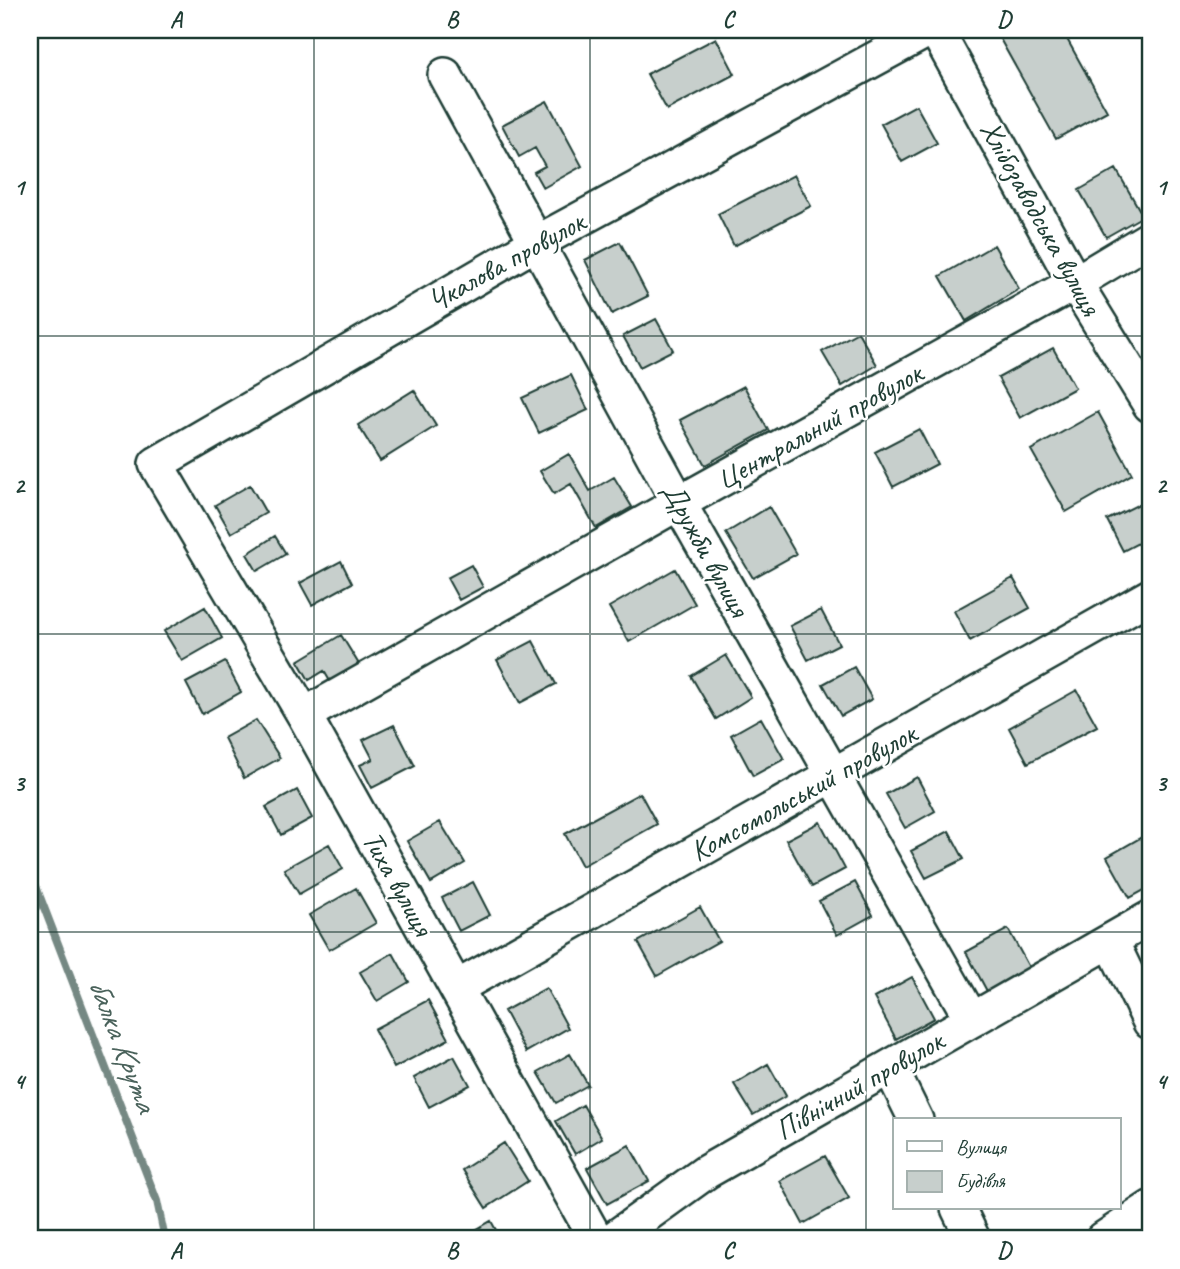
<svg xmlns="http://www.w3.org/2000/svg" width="1180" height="1269" font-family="Caveat,sans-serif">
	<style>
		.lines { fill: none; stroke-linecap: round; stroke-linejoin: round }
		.stream { stroke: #758883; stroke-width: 8 }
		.building { fill: #c7cfcc; stroke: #1f3d34; stroke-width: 2 }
		.minor-casing { stroke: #1f3d34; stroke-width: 38 }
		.minor { stroke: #fff; stroke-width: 33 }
		.grid { fill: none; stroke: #1f3d34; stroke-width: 2; stroke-opacity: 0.55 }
		.labels { text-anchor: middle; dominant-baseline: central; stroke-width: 5; stroke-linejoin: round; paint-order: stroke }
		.street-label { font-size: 30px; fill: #1f3d34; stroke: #fff }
		.water-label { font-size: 32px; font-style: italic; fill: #4a625b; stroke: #fff }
		.neatline { fill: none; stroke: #1f3d34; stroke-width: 2.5 }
		.grid-label { font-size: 23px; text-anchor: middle; font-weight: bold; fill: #1f3d34 }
	</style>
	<rect width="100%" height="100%" fill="#fff"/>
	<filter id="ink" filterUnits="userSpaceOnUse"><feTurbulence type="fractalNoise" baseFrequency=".0143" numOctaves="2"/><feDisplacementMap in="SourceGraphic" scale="14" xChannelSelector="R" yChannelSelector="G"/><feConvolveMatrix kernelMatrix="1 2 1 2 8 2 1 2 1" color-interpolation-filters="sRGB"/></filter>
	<g filter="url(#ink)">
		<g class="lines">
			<path class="stream" d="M 30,871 L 157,1201 L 165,1239"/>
		</g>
		<path class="building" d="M 995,30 L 1062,30 L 1107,111 L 1056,139 Z
			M 716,38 L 735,74 L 667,110 L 647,74 Z
			M 547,101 L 582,166 L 543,188 L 534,172 L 545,166 L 535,148 L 519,157 L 502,125 Z
			M 916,105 L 937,143 L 902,162 L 881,124 Z
			M 1116,169 L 1143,216 L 1106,237 L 1079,190 Z
			M 794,175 L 811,206 L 734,246 L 718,214 Z
			M 620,242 L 648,296 L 612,314 L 585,260 Z
			M 994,245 L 1019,289 L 966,321 L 940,276 Z
			M 656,319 L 673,350 L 640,367 L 623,336 Z
			M 858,332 L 877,365 L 842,386 L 822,352 Z
			M 1053,348 L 1075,388 L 1020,418 L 998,378 Z
			M 571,375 L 588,410 L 539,433 L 522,398 Z
			M 744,386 L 768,430 L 705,465 L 680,420 Z
			M 414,390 L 436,426 L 380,461 L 358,425 Z
			M 1098,412 L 1132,474 L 1066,512 L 1031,450 Z
			M 919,429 L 937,464 L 893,487 L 875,452 Z
			M 569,454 L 590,491 L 614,477 L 632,507 L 596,528 L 571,484 L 554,494 L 540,471 Z
			M 250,485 L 266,513 L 231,533 L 215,505 Z
			M 1139,504 L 1150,526 L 1150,537 L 1123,551 L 1107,520 Z
			M 769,507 L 796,554 L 753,578 L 726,533 Z
			M 275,536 L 286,554 L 257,571 L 247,554 Z
			M 341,561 L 352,583 L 312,605 L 300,583 Z
			M 471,565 L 483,587 L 459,600 L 447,578 Z
			M 675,569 L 695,604 L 629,642 L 609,607 Z
			M 1013,578 L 1030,608 L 970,641 L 954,611 Z
			M 205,607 L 222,638 L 182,661 L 164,631 Z
			M 821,610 L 839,644 L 808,660 L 790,626 Z
			M 341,635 L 360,666 L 331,683 L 324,671 L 309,680 L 298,661 Z
			M 533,641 L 556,684 L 520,703 L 497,660 Z
			M 726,655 L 751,697 L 716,719 L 691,676 Z
			M 225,662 L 241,692 L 202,714 L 186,683 Z
			M 854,667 L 872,699 L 841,716 L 823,684 Z
			M 1077,690 L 1097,726 L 1028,763 L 1009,728 Z
			M 761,718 L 784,759 L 753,776 L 731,735 Z
			M 256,720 L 280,758 L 244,778 L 224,738 Z
			M 394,725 L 415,766 L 372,788 L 360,765 L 373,759 L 363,740 Z
			M 917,777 L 935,811 L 905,828 L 886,794 Z
			M 297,790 L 312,818 L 281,835 L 266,807 Z
			M 640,793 L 657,824 L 582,866 L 565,834 Z
			M 440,822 L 465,863 L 431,883 L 407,841 Z
			M 820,822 L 845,869 L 812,887 L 786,840 Z
			M 949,831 L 964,859 L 926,878 L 911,851 Z
			M 1142,837 L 1150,852 L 1150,887 L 1130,898 L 1107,857 Z
			M 329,844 L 343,869 L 299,894 L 284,869 Z
			M 473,882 L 490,915 L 459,931 L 442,898 Z
			M 855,882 L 873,915 L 837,935 L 819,901 Z
			M 356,888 L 376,923 L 329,950 L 309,915 Z
			M 700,907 L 719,941 L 657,976 L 638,942 Z
			M 1008,929 L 1030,969 L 988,993 L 966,952 Z
			M 393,953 L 409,982 L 377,1001 L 360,972 Z
			M 912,977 L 934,1018 L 896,1039 L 874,998 Z
			M 546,988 L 568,1028 L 526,1052 L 504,1011 Z
			M 428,1000 L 449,1039 L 394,1068 L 374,1029 Z
			M 570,1054 L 588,1085 L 556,1103 L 538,1072 Z
			M 454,1056 L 470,1085 L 429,1107 L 414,1078 Z
			M 768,1064 L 786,1096 L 753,1115 L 734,1084 Z
			M 583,1105 L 602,1138 L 575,1154 L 556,1121 Z
			M 504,1143 L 528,1181 L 486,1208 L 462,1170 Z
			M 629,1145 L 649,1181 L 607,1204 L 587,1168 Z
			M 825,1156 L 849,1198 L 803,1224 L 780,1181 Z
			M 491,1221 L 501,1239 L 460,1239 Z"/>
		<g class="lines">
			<defs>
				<path id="minor" d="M 936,30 L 1075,283 L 1150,405
					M 445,75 L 679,503 L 972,1020
					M 304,715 L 679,503 L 1075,283 L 1150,238
					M 1111,941 L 1150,1022
					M 456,988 L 1150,596
					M 890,1067 L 916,1120
					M 958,1208 L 973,1239
					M 596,1239 L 304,715 L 156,464 L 536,243 L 928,30
					M 613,1239 L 706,1172 L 1150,918
					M 1103,1239 L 1150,1208"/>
			</defs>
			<use href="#minor" class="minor-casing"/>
			<use href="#minor" class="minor"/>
		</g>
	</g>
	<path class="grid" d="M 314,30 L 314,1239M 590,30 L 590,1239M 866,30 L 866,1239M 30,336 L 1150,336M 30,634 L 1150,634M 30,932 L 1150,932"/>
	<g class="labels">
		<g class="street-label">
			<text transform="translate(1041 218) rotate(61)">Хлібозаводська вулиця</text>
			<text transform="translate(506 261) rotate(-29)">Чкалова провулок</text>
			<text transform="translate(819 426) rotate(-29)">Центральний провулок</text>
			<text transform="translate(706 549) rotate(61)">Дружби вулиця</text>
			<text transform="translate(803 792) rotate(-29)">Комсомольський провулок</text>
			<text transform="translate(398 883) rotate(61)">Тиха вулиця</text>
			<text transform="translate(859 1085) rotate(-30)">Північний провулок</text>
		</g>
		<g class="water-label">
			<text transform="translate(123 1045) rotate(69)">балка Крута</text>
		</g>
	</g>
	<rect width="1180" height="1269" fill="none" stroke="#fff" stroke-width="77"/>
	<rect x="893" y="1118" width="228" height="91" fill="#ffffff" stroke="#a5b1ae" stroke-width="2"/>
	<rect x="907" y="1141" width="35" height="10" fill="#ffffff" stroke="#a5b1ae" stroke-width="2"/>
	<text x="956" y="1154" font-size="21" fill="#1f3d34">Вулиця</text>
	<rect x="907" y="1171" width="35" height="21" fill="#c7cfcc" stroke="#a5b1ae" stroke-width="2"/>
	<text x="956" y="1188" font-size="21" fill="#1f3d34">Будівля</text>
	<rect x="38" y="38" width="1104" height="1192" class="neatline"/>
	<g class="grid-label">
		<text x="176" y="27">A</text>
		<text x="452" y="27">B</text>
		<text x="728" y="27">C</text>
		<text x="1004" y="27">D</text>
		<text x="19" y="195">1</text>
		<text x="1161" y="195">1</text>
		<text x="19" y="493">2</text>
		<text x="1161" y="493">2</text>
		<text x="19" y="791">3</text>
		<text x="1161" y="791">3</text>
		<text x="19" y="1089">4</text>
		<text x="1161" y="1089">4</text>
		<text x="176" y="1258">A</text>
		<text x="452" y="1258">B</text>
		<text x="728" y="1258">C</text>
		<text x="1004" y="1258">D</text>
	</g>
</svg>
